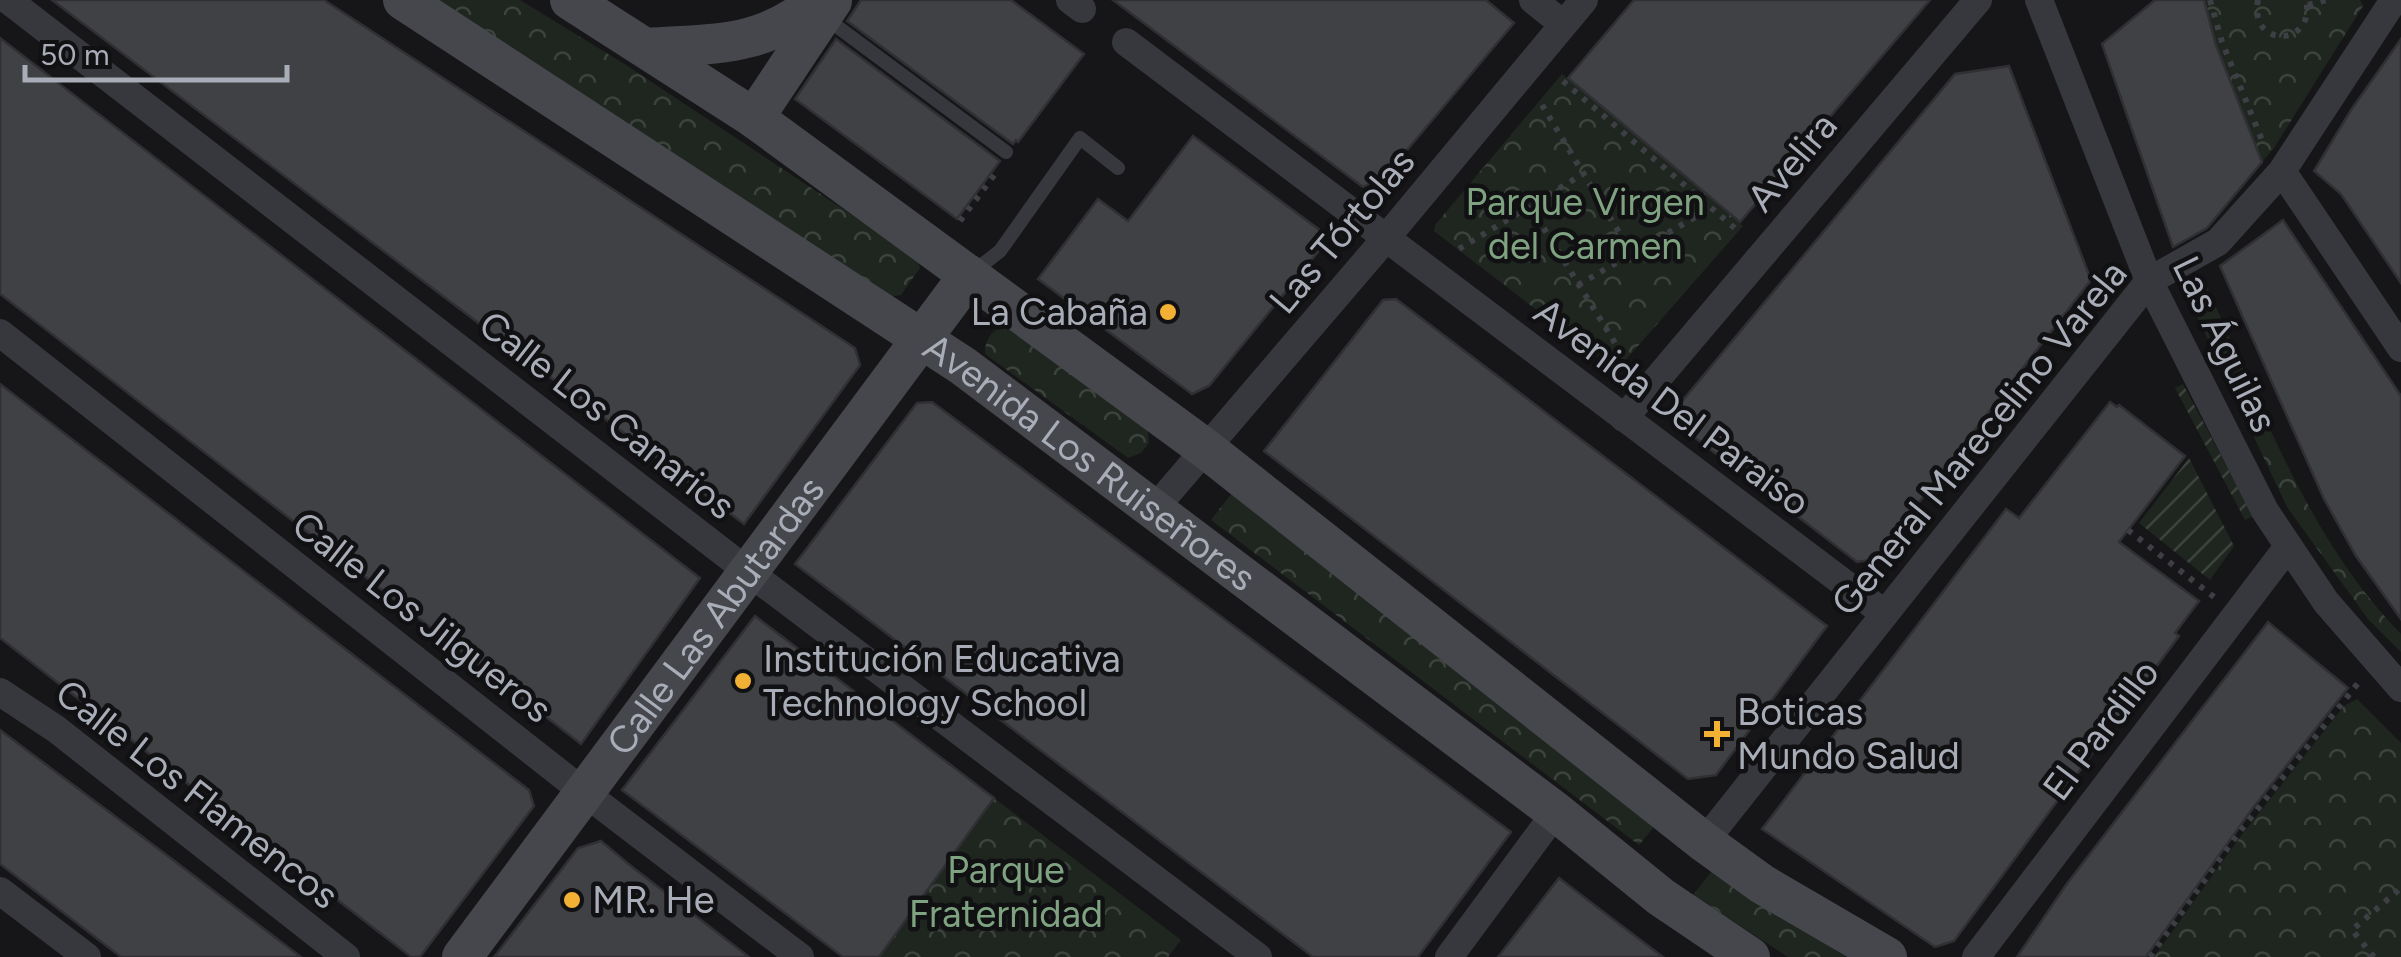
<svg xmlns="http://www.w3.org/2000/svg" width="2401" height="957" font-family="Figtree,sans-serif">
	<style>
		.park { fill: url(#park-crowns) }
		.garden { fill: url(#garden-furrows) }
		.building { fill: #404145; stroke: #303034; stroke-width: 2.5 }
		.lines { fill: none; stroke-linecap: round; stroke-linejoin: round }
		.path { stroke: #3d3f44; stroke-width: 6; stroke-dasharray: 5 8; stroke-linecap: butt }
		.lane { stroke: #37383d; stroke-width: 14 }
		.street { stroke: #37383d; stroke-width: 28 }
		.secondary { stroke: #45474d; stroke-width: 40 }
		.poi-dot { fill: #f2b134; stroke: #111113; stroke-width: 4 }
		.labels { text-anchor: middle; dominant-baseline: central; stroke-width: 9; stroke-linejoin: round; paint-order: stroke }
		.street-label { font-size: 38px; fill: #a8adb8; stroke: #111113 }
		.park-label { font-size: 38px; fill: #7fa381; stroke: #111113 }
		.poi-label { font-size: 38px; fill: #a8adb8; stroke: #111113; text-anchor: start }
	</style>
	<defs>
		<pattern id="park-crowns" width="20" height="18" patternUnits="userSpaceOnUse" patternTransform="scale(2.5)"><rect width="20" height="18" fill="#1e261f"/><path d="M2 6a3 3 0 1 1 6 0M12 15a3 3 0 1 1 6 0" fill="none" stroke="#3c433d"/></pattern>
		<pattern id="garden-furrows" width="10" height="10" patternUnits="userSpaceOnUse" patternTransform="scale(2.5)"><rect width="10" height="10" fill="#1e261f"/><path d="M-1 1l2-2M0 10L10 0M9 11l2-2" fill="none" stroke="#3c433d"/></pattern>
	</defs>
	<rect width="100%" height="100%" fill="#161618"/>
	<path class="park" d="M 427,0 L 520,0 L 626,65 L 917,258 L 920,268 L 901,295 L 889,297 Z
		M 2204,0 L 2360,0 L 2363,6 L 2274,148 L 2262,162 L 2216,45 Z
		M 1562,74 L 1743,226 L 1616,371 L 1434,231 L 1435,225 Z
		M 2203,278 C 2259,400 2306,537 2401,634 L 2401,652 L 2368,619 L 2287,507 L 2187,295 Z
		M 1007,324 L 1148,430 L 1149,443 L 1141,453 L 1128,458 L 985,354 C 984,339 993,329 1007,324 Z
		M 1232,493 L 1657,823 L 1639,845 L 1211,520 Z
		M 2357,699 L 2401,743 L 2401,957 L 2154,957 L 2240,837 L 2344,706 Z
		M 994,798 L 1181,940 L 1168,957 L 879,957 Z
		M 1712,871 L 1846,957 L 1788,957 L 1693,895 Z"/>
	<path class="garden" d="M 2183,384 L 2253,516 L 2245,520 L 2175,388 Z
		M 2189,458 L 2234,546 L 2210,580 L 2139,523 Z"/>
	<path class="building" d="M 52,0 L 324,0 L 855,348 L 860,365 L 744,524 Z
		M 861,0 L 1011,0 L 1084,54 L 1018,142 L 1016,140 L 1013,144 L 847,21 Z
		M 1113,0 L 1486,0 L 1514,23 L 1386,175 L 1363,187 Z
		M 1634,0 L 1930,0 L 1740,222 L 1568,78 Z
		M 2155,0 L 2204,0 L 2216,45 L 2262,162 L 2207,228 L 2173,247 L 2102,44 Z
		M 0,38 L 700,578 L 581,744 L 0,294 Z
		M 836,39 L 1000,161 L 957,219 L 795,99 Z
		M 2401,39 L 2401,283 L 2341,194 L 2314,171 L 2351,110 Z
		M 2009,66 L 2091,280 L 1875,559 L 1857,562 L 1680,426 L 1678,406 L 1955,74 Z
		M 1193,136 L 1321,231 L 1322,247 L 1209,386 L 1192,394 L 1038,279 L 1098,199 L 1128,221 Z
		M 2283,220 L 2401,396 L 2401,619 L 2356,556 L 2324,499 L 2220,266 Z
		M 1396,299 L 1827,626 L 1716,775 L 1688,779 L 1264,451 L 1383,300 Z
		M 0,384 L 529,790 L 534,806 L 420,957 L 411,957 L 0,638 Z
		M 932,402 L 1511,832 L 1418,957 L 1313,957 L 795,564 L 917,403 Z
		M 2110,402 L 2117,407 L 2119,405 L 2185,456 L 2119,542 L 2199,601 L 2175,633 L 2179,636 L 1954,941 L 1935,947 L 1762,829 L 2006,509 L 2019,518 Z
		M 755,616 L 994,798 L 879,957 L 843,957 L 622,790 Z
		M 2268,622 L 2348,688 L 2253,808 L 2146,957 L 2017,957 L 2066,885 Z
		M 0,730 L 156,847 L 301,957 L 121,957 L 0,864 Z
		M 601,841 L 631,866 L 749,957 L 494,957 L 578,848 Z
		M 1559,878 L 1593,904 L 1663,957 L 1498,957 Z"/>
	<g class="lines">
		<path class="path" d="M 2210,0 L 2222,42 L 2264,145
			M 2258,0 C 2248,49 2316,47 2306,0
			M 2308,5 L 2327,0
			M 1563,81 L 1737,230
			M 1542,105 L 1632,254
			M 1530,206 L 1625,359
			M 960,221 L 998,170
			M 1459,249 L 1583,174
			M 1578,285 L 1711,208
			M 2128,530 L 2214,597
			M 2150,957 L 2237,835 L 2359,682
			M 2374,957 L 2352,930 L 2401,888"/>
		<path class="lane" d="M 823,16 L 1006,152
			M 973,272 L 1000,251 L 1080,138 L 1118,168"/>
		<path class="street" d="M 8,0 L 750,573 L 1258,957
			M 1070,0 L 1082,9
			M 1533,0 L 1563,24
			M 2039,0 L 2149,281 L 2265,511 L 2326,602 L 2401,688
			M 1126,42 L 1885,614
			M 2282,171 L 2401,348
			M 0,333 L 585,793 L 800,957
			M 1624,418 L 1978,0
			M 1155,508 L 1386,238 L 1584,0
			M 0,692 L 56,729 L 346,957
			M 1704,842 L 2149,281 L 2218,242 L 2282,171 L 2394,0
			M 0,891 L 87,957
			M 1449,957 L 1556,812
			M 1976,957 L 2287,548"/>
		<g class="secondary">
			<path id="s1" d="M 403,0 L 963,366 L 1556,812 L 1661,897 L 1750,957"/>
			<path d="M 570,0 L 754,118 L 1206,449 L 1704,842 L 1762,884 L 1887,957"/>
			<path d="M 647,48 C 718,43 761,48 819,0"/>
			<path d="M 754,118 L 832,1"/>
			<path id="s2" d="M 462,957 L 969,275"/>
		</g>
	</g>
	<g class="poi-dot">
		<circle cx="1168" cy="312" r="10"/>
		<circle cx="743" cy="681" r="10"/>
		<path d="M1712 719h10v10h10v10h-10v10h-10v-10h-10v-10h10z"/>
		<circle cx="572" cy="900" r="10"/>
	</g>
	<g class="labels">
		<g class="street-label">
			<text transform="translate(1792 162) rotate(-50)">Avelira</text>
			<text transform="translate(1342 231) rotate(-50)">Las Tórtolas</text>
			<text transform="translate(2225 344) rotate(64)">Las Águilas</text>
			<text transform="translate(1672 407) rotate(37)">Avenida Del Paraiso</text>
			<text transform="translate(607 415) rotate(38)">Calle Los Canarios</text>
			<text transform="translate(1979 438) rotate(-51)">General Marecelino Varela</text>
			<text stroke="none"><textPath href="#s1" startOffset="828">Avenida Los Ruiseñores</textPath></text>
			<text transform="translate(422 617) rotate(38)">Calle Los Jilgueros</text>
			<text stroke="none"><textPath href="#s2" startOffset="425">Calle Las Abutardas</textPath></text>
			<text transform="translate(2101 730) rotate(-53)">El Pardillo</text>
			<text transform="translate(197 794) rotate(38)">Calle Los Flamencos</text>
		</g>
		<g class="park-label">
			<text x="1585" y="202">Parque Virgen<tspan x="1585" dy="44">del Carmen</tspan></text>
			<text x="1006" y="870">Parque<tspan x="1006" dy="44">Fraternidad</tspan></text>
		</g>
		<g class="poi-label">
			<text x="1148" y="312" text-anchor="end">La Cabaña</text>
			<text x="763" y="659">Institución Educativa<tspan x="763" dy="44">Technology School</tspan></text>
			<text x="1737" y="712">Boticas<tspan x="1737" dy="44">Mundo Salud</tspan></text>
			<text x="592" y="900">MR. He</text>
		</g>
	</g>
	<path d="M25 65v15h262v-15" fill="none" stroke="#a8adb8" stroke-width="5"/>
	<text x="40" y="65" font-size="30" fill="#a8adb8" stroke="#111113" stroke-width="8" paint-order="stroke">50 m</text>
</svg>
